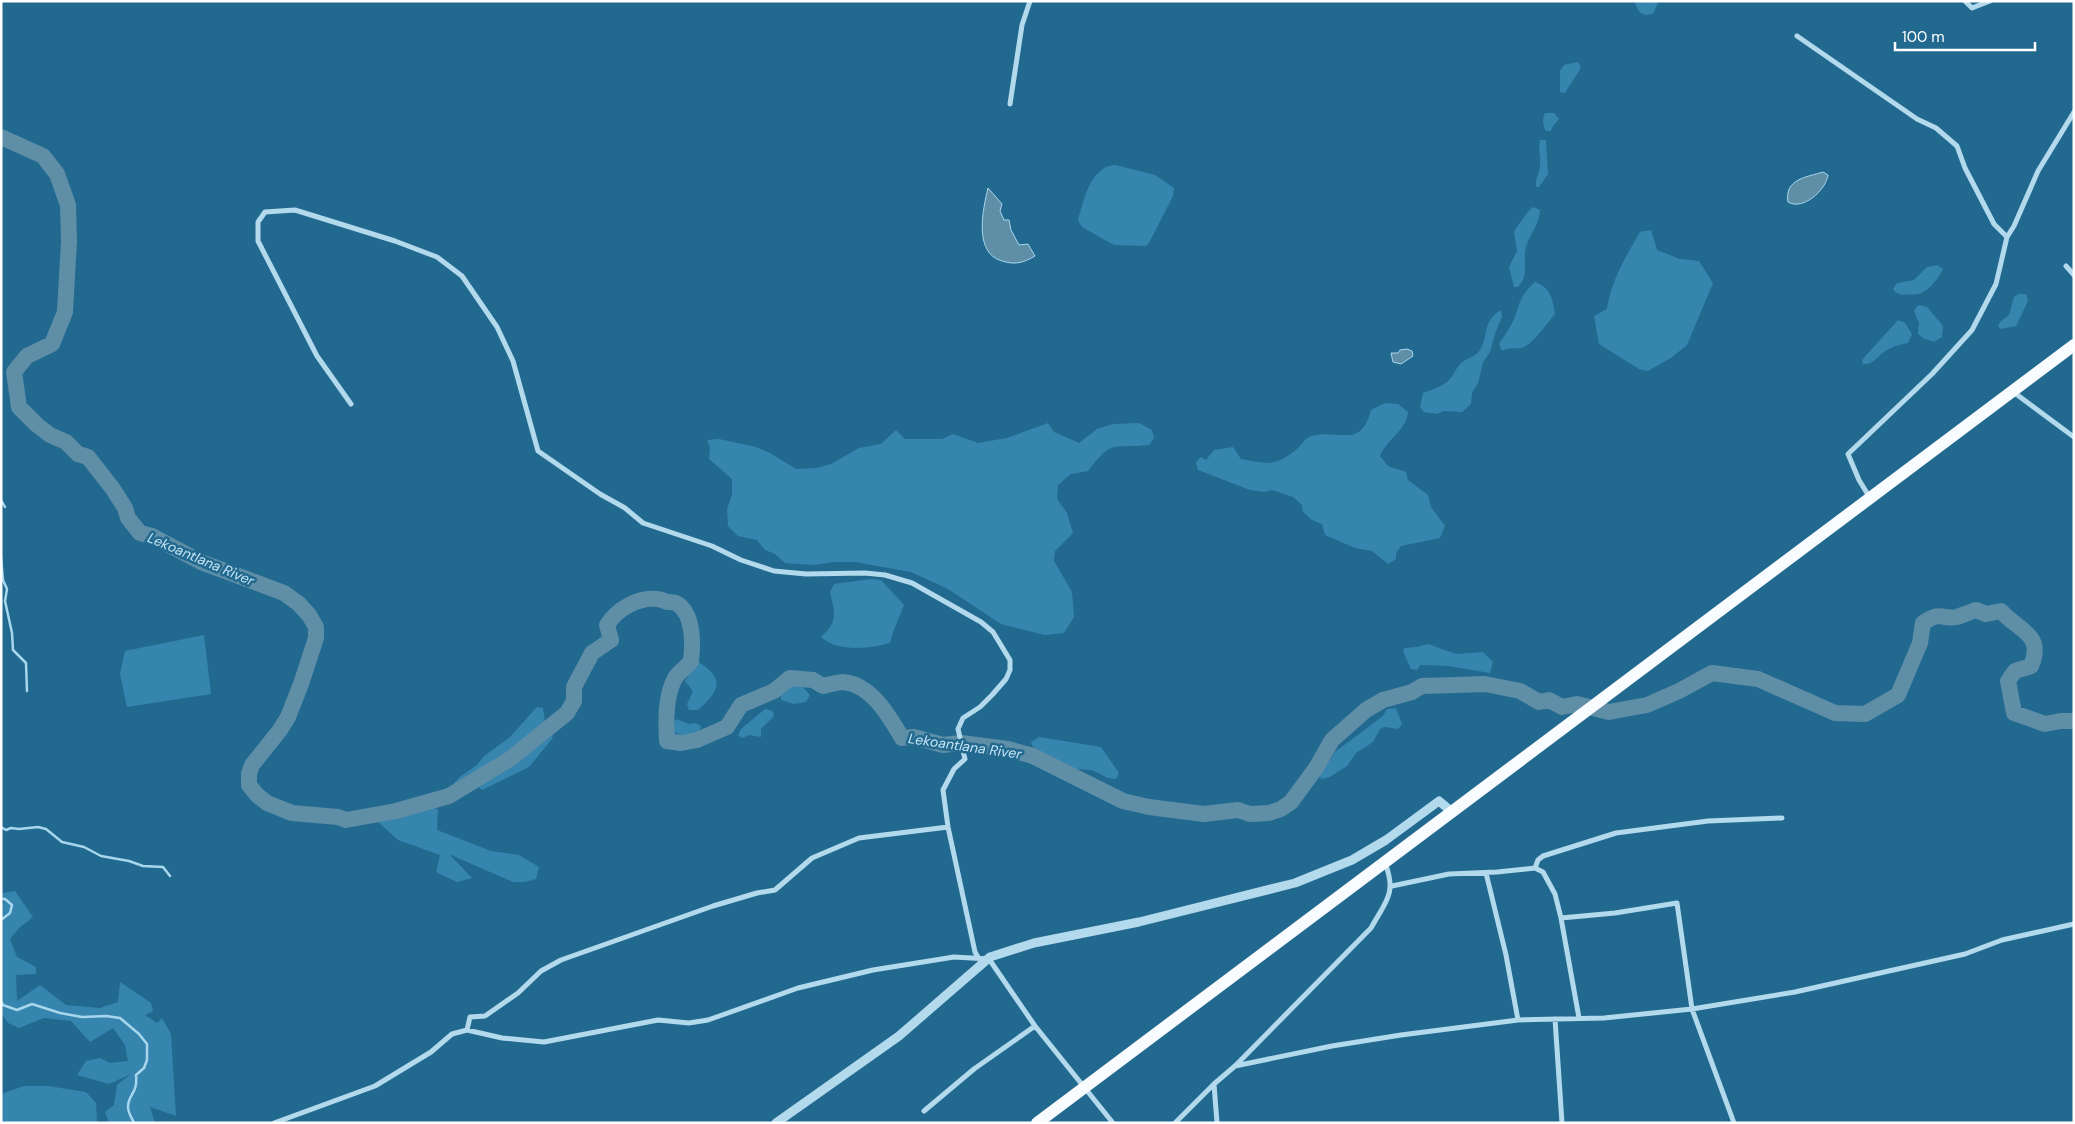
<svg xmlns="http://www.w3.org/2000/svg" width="2075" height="1124" font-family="'DM Sans',sans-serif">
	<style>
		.green { fill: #3685ae }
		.water { fill: #5f8ea7; stroke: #a7d6ed }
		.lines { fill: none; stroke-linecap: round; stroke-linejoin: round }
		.stream { stroke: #a7d6ed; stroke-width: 2.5 }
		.river { stroke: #5f8ea7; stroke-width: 16 }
		.minor { stroke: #b3d9ec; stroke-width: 5 }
		.tertiary { stroke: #b3d9ec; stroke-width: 9 }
		.primary { stroke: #f9fcff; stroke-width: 12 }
		.labels { text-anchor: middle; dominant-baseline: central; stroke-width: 5; stroke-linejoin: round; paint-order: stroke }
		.water-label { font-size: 14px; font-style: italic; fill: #c5e5f4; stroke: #226990 }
	</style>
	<rect width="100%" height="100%" fill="#226990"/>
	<path class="green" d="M 1634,1 L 1659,1 L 1653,14 C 1639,17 1639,11 1634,1 Z
		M 1578,62 L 1581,67 C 1577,76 1570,84 1565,93 L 1560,92 L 1560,71 L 1564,65 Z
		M 1545,113 L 1554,113 L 1559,119 L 1553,126 L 1551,131 L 1546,131 C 1543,126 1542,118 1545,113 Z
		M 1540,140 L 1546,140 L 1548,174 L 1539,187 L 1536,187 C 1535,179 1539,174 1540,166 C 1541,157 1538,149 1540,140 Z
		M 1115,165 L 1155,175 L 1174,188 L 1173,196 L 1150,241 L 1146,246 L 1114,245 L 1082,227 L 1078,220 C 1084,200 1090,167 1115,165 Z
		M 1533,207 L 1540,210 C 1540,222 1531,233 1527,244 C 1521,259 1531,274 1518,287 L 1514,287 L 1509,267 L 1517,251 L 1514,232 C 1516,228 1530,208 1533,207 Z
		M 1651,230 L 1657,250 L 1680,259 L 1699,261 L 1713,283 L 1687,345 L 1671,358 L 1648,371 L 1639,369 L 1599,344 L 1594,316 L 1607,309 C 1611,281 1626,256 1640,232 Z
		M 1937,265 L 1943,269 C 1939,278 1928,292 1918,294 C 1913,295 1908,294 1902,295 L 1895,292 L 1893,289 L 1897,283 L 1914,280 L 1927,267 Z
		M 1535,282 C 1550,287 1553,299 1555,314 C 1548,322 1532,346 1521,348 C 1513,349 1509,347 1502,351 L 1499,344 C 1502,338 1507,333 1510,327 C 1521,308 1515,300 1535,282 Z
		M 2019,294 L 2026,294 L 2028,301 L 2016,326 L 2000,329 L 1998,326 L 2000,322 L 2009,315 L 2014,297 Z
		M 1918,305 L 1927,307 L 1943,326 L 1942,337 L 1934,342 L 1923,338 L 1918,334 L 1919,323 L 1914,311 Z
		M 1501,310 L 1502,317 L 1496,331 L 1490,352 L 1483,362 L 1478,383 L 1472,393 L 1471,404 L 1462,412 L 1444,411 L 1437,414 L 1424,412 L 1420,407 L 1423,393 C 1432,390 1444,386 1450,379 C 1454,374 1457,367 1461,363 C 1467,358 1476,357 1480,350 C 1489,335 1482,321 1501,310 Z
		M 1898,320 L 1905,323 L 1912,334 L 1908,343 C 1900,344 1891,347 1884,352 C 1876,357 1874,365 1863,364 L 1862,360 Z
		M 1385,403 L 1398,404 L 1408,412 C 1406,431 1387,439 1380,456 L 1388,466 L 1406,472 L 1408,480 L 1428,495 L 1431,507 L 1445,526 L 1440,538 L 1401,546 L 1396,553 L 1396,559 L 1388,564 L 1372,551 L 1355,548 L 1325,535 L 1322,524 L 1312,520 L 1303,512 L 1302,505 L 1293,497 L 1272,490 L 1264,492 L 1250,490 L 1198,470 L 1196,462 L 1201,457 L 1206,460 L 1214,450 L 1233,447 L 1241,459 C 1268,464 1276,467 1298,448 C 1301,445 1305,439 1309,437 C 1311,435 1314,436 1316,435 C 1344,431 1361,447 1371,410 Z
		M 1048,423 L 1054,432 L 1079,443 L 1097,429 L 1113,424 L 1139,423 L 1152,430 L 1154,438 L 1149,445 C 1111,449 1114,438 1088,471 L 1071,474 L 1058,485 L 1057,499 L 1067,513 L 1073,533 L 1055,551 L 1054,561 L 1072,592 L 1074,617 L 1064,633 L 1045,635 L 1001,624 L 948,589 L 911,572 L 855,562 L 834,562 L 814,565 L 785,563 L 775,554 L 765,550 L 757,540 L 738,536 L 728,526 L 727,509 L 732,495 L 732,479 L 709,459 L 710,447 L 707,440 L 719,439 L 756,447 L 770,453 L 796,469 L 816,468 L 831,464 L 859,448 L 881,444 L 896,430 L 905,439 L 942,439 L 953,434 L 978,443 L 1007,438 Z
		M 871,579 L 881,580 L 904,605 L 893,632 L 890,643 C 869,649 837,652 821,637 C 838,622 835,613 830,592 L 834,584 Z
		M 204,635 L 211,694 L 127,707 L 120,674 L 125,651 Z
		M 1428,644 L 1456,654 L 1483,652 L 1493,662 L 1490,673 L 1449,666 L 1420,665 L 1417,670 L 1411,669 L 1403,651 L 1405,648 L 1417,647 Z
		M 698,662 C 726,678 719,692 698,710 L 689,710 L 687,704 L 693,691 L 685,681 Z
		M 792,683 L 801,685 L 810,695 L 806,702 L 794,704 L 781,700 C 780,691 785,687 792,683 Z
		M 537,707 L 543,708 L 545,723 L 554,731 L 552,739 L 529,767 L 482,790 L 478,786 L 480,782 L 478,776 L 471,777 L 455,787 L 454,783 L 461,776 L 477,765 L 484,756 L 510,737 Z
		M 1396,708 L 1402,724 L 1398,729 L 1385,727 L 1380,729 L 1373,742 L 1356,753 L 1347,766 L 1330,777 L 1321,779 L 1319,773 L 1331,759 L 1335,752 L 1383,716 L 1387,709 Z
		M 765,709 L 773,711 L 774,716 L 761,729 L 761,737 L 749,735 L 742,738 L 738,735 L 741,729 Z
		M 677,719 L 688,724 L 695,723 L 701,726 L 699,733 L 681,735 L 670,730 L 670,725 Z
		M 1039,737 L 1101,747 L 1119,773 L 1116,779 C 1105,779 1101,773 1091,770 C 1082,768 1072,771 1063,767 C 1051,761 1046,752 1033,747 L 1031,742 Z
		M 417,807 L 438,809 L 437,830 L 491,851 L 519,855 L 539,867 L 536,879 L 525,882 L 513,882 L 449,854 L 472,878 L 457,882 L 436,872 L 440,855 L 398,840 L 376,820 Z
		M 15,891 L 33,917 L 19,928 L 10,939 L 17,957 L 36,967 L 36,974 L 16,975 L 17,1001 L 40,985 L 66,1005 L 100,1008 L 118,1002 L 120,982 L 151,1003 L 153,1011 L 145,1015 L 157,1023 L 162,1018 L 171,1034 L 176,1116 L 150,1107 L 155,1123 L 109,1123 L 105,1112 L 114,1105 L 117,1085 L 131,1074 L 109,1084 L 77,1075 L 86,1061 L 100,1058 L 110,1063 L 128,1061 L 125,1045 L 113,1028 L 90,1042 L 71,1021 L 44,1018 L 19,1028 L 8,1023 L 1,1013 L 1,907 L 4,901 L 1,899 L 1,893 Z
		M 24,1086 L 48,1086 L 86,1092 L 96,1103 L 97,1123 L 1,1123 L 1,1094 Z"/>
	<path class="water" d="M 1823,172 L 1828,175 C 1826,190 1803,211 1788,202 C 1784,179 1807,177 1823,172 Z
		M 988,188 L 1002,204 L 1000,211 L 1004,220 L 1009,220 L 1011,230 L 1019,245 L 1028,244 L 1035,256 C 1023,263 1015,265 1002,261 C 973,253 983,209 988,188 Z
		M 1407,349 L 1412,351 L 1413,356 L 1401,364 L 1393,362 L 1391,353 L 1398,353 L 1400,350 Z"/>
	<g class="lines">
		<path class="stream" d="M 1,500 L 5,507
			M 1,557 L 3,580 L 7,589 L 5,601 L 12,633 L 13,650 L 26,663 L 27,691
			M 1,827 L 6,830 L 11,828 L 19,829 L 38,827 L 46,829 L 62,842 L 84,847 L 101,856 L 129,861 L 143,866 L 163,867 L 170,876
			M 1,899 L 5,899 L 12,905 L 10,913 L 1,920
			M 1,1001 L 3,1005 L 17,1010 L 32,1004 L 60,1013 L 82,1017 L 106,1016 L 120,1018 L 139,1034 L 147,1044 L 147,1060 L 144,1068 L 136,1075 C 138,1094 128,1094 128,1107 C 128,1113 132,1118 134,1123"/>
		<path class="river" d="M 1,137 L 43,156 L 57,174 L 68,205 L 69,241 L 65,312 L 52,344 L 27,356 L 14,372 L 19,407 L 37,425 L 50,435 L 66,442 L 78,454 L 88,457 L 113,489 L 125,508 L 128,518 L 140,533 L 152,536 L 201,562 L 284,593 L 299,604 L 309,615 L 316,627 L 316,638 L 301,684 L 288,717 L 280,730 L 252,765 L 249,774 L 249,785 L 257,795 L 267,803 L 292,813 L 338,817 L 346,820 L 396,811 L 449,796 L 510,759 L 567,713 L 574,701 L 574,687 L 592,653 L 611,640 L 607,625 C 617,609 638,597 657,599 C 661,599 664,601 668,602 C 670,602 674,602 676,603 C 694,613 693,644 691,661 C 687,667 679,672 675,678 C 665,697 666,721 667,741 L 681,743 L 697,740 L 727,727 L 741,705 L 774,691 L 790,678 L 813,680 L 823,686 C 829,685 837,682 843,682 C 871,684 889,716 902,738 L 914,737 L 943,745 L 961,743 L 1008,749 L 1033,756 L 1123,801 L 1149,807 L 1204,814 L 1238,810 L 1250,814 L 1269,813 L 1281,809 L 1291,802 L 1316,768 L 1332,740 L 1366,710 L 1383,700 L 1412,692 L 1422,686 L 1485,684 L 1520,691 L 1539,702 L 1549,700 L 1562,707 L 1577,704 L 1609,712 L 1647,705 L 1679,691 L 1712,673 L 1758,679 L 1835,713 L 1865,714 L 1898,695 L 1920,643 L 1923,623 C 1942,610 1942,620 1957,617 C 1963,615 1970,612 1976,610 L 1986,614 L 2001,611 C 2017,630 2045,634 2031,666 L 2015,671 L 2008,681 L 2014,713 L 2045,724 L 2061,721 L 2074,721"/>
		<path class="minor" d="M 1965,1 L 1972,8 L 1990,1
			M 1797,36 L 1917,119 L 1936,128 L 1957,146 L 1965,168 L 1994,224 L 2007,237
			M 1010,104 L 1022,25 L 1030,1
			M 2066,266 L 2074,275
			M 2012,391 L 2074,437
			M 351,404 L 317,356 L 258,241 L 258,222 L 265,212 L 295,210 L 395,241 L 437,257 L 462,276 L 497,327 L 513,361 L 538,451 L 600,494 L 625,508 L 643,523 L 712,546 L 741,560 L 774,571 L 806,574 L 865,573 L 885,575 L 912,583 L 981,622 L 993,632 L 1010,660 L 1010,670 L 1006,679 L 992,695 L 980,707 L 963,718 L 958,729 L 965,759 L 954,769 L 943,790 L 948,827 L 975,952 L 979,959
			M 1870,498 L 1859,480 L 1848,454 L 1932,374 L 1972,330 L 1996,284 L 2007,237 L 2014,226 L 2038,171 L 2074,112
			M 1535,868 L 1538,860 L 1543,856 L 1616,833 L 1708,821 L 1782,818
			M 1486,873 L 1506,955 L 1518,1020
			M 1392,886 L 1449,874 L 1497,872 L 1535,868 L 1543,872 L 1555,894 L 1561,918 L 1579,1018
			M 1561,918 L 1615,913 L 1677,903 L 1692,1009 L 1734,1123
			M 1555,1019 L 1562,1123
			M 467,1030 L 470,1017 L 485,1016 L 518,993 L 541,971 L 561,960 L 713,906 L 757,893 L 775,890 L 812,858 L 859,838 L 948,827
			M 1235,1066 L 1332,1046 L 1401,1035 L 1518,1020 L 1604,1018 L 1692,1009 L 1795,992 L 1965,954 L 2002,940 L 2074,924
			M 924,1111 L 974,1069 L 1035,1026
			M 274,1123 L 375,1086 L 431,1052 L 452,1034 L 467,1030 L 502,1038 L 544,1042 L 658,1020 L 689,1023 L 708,1020 L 798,988 L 873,970 L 954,957 L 989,959 L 1035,1026 L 1113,1123
			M 1175,1123 L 1214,1084
			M 1217,1123 L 1214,1084 L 1235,1066 L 1371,928 C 1386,901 1397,893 1385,863"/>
		<path class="tertiary" d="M 776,1123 L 899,1036 L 990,957 L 1034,943 L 1139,922 L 1295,883 L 1352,860 L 1386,840 L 1439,801 L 1452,812"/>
		<path class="primary" d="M 1037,1123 L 2074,345"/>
	</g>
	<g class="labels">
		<g class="water-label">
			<text transform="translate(201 559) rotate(23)">Lekoantlana River</text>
			<text transform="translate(965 746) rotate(8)">Lekoantlana River</text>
		</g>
	</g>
	<rect width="2075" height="1124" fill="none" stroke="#ffffff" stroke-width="5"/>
	<path d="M1895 42v8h140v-8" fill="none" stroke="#ffffff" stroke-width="2.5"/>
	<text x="1902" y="42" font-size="15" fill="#ffffff" stroke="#226990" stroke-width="4" paint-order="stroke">100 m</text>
</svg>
